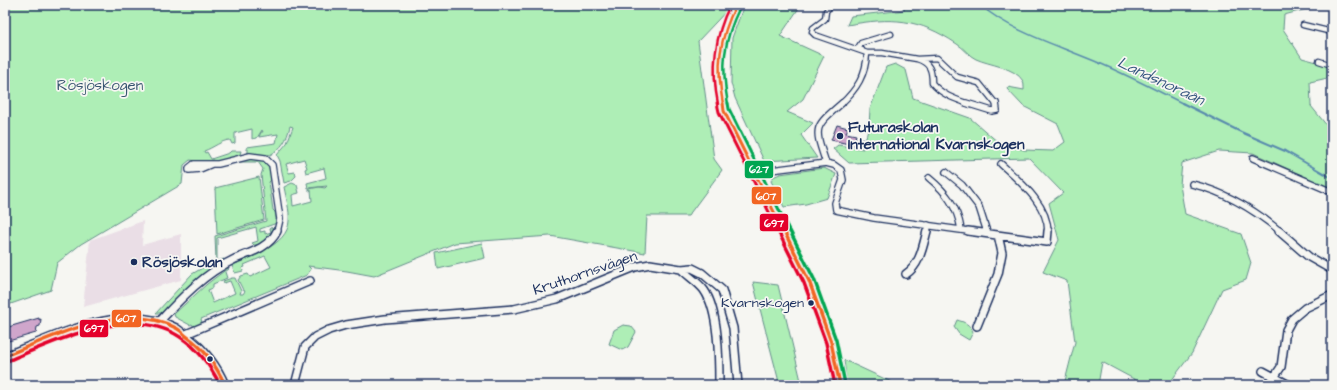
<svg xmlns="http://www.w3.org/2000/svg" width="1337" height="390" font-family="'Architects Daughter',sans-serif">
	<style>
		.built { fill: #eadee6 }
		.green { fill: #aeeeb6; stroke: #648e8a }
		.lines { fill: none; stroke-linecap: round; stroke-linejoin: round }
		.stream-far1 { stroke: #588aad; stroke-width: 1.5 }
		.stream { stroke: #588aad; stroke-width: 2 }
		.building { fill: #cfa6cb; stroke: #1b2f5e }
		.street-far2-casing { stroke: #1b2f5e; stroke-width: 7 }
		.street-far1-casing { stroke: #1b2f5e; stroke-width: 8 }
		.street-casing { stroke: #1b2f5e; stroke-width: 10 }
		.secondary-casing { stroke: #1b2f5e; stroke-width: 3 }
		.street-far2 { stroke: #f6f6f2; stroke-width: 4.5 }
		.street-far1 { stroke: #f6f6f2; stroke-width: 5.5 }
		.street { stroke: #f6f6f2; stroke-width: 7 }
		.secondary { fill: #f6f6f2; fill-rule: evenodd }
		.bus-1-far2-casing { stroke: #f6f6f2; stroke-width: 5 }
		.bus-1-far1-casing { stroke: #f6f6f2; stroke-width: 6 }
		.bus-1-casing { stroke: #f6f6f2; stroke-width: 6 }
		.bus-2-far2-casing { stroke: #f6f6f2; stroke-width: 5 }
		.bus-2-far1-casing { stroke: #f6f6f2; stroke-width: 6 }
		.bus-2-casing { stroke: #f6f6f2; stroke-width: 6 }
		.bus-3-far2-casing { stroke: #f6f6f2; stroke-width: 5 }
		.bus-3-far1-casing { stroke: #f6f6f2; stroke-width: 6 }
		.bus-3-casing { stroke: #f6f6f2; stroke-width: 6 }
		.bus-1-far2 { stroke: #f26522; stroke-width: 2.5 }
		.bus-1-far1 { stroke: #f26522; stroke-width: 3 }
		.bus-1 { stroke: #f26522; stroke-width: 3.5 }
		.bus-2-far2 { stroke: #e4002b; stroke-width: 2.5 }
		.bus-2-far1 { stroke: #e4002b; stroke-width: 3 }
		.bus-2 { stroke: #e4002b; stroke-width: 3.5 }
		.bus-3-far2 { stroke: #00a651; stroke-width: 2.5 }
		.bus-3-far1 { stroke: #00a651; stroke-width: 3 }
		.bus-3 { stroke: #00a651; stroke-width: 3.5 }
		.poi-dot { fill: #1b2f5e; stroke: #f6f6f2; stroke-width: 1.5 }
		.labels { text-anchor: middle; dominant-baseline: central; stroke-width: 3.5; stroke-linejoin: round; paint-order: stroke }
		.bus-label { font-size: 14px; fill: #1b2f5e; stroke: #f6f6f2; text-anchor: end }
		.park-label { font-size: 15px; fill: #385570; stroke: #f6f6f2 }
		.poi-label { font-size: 15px; font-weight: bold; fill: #1b2f5e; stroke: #f6f6f2; text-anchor: start }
		.street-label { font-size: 15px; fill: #1b2f5e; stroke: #f6f6f2 }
		.water-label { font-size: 16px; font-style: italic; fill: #34557f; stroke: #f6f6f2 }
		.line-badge { stroke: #f6f6f2; stroke-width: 1.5 }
		.badge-label { font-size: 11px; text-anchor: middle; font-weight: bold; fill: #fff }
	</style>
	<rect width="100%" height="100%" fill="#f6f6f2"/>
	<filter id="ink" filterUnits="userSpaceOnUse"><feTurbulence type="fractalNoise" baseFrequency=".025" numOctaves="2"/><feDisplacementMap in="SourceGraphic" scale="8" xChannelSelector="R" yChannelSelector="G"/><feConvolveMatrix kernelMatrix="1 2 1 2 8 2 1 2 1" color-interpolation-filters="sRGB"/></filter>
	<g filter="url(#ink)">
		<path class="built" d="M 143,221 L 142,245 L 181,234 L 181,280 L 83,307 L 90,240 Z"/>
		<path class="green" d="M 5,5 L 732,5 L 698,41 L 714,159 L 722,170 L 688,216 L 647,216 L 645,253 L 550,236 L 455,243 L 374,276 L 347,271 L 308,266 L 311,269 L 307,275 L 201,319 L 202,323 L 194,327 L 192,324 L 190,325 L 175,317 L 174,314 L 207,284 L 228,268 L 229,269 L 225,272 L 227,278 L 213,284 L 213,288 L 208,290 L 213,303 L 235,293 L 230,281 L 224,283 L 223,281 L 232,278 L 235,278 L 241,291 L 240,294 L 243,294 L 245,291 L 243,290 L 238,280 L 241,276 L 248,274 L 250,277 L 271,267 L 265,256 L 244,265 L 245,267 L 242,268 L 243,271 L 235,273 L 232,266 C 249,256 288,246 289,221 C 290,210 286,198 284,187 L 292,183 L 297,185 L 299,193 L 292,195 L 293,206 L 312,201 L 311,190 L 309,191 L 309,189 L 319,187 L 325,188 L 327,186 L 308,188 L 307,183 L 326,178 L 324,168 L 306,173 L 305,169 L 307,168 L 304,159 L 286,164 L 289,173 L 295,172 L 296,176 L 291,181 L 284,183 L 280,161 L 277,155 L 287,143 L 293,127 L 290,126 C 287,140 282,148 270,155 L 257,154 L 245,155 L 248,152 L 248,149 L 246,149 L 247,147 L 276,143 L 278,134 L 259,137 L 261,132 L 263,132 L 262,130 L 257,138 L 252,139 L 252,129 L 235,133 L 235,143 L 232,144 L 230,140 C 222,140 213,148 204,151 L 205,153 L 207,152 L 211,159 L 229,153 L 231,151 L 241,151 L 239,158 L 212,163 L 190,160 L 184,165 L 182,184 L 81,244 L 57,263 L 51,290 L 5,306 Z
			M 744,5 L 801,5 L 780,36 L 824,56 L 803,99 L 787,112 L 813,123 L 801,135 L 817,158 L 764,161 L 735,98 L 731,83 L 732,38 Z
			M 899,5 L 1322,5 L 1284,15 L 1283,29 L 1302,58 L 1332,66 L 1332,77 L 1310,82 L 1311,106 L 1332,132 L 1332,189 L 1253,153 L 1219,151 L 1182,163 L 1180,185 L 1185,214 L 1241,234 L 1251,263 L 1246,280 L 1222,289 L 1192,353 L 1168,385 L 1145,385 L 1102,362 L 1098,385 L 1064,385 L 1075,342 L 1067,281 L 1043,272 L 1059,240 L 1049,203 L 1063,193 L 1029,158 L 849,163 L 833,149 L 838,145 L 863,149 L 869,126 L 870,109 L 886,67 L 895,64 L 906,70 L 913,98 L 970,118 L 999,143 L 1024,150 L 1053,151 L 1065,142 L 1058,124 L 1023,106 L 1007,89 L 1008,87 L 1024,90 C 1024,87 1024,83 1023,81 C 1015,67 989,65 976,59 C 969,56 964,48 957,44 C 918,18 892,17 847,25 L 851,16 L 905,10 Z
			M 249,158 C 268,160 269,162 271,180 L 269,182 L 273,210 L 275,212 L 277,223 L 260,229 L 260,232 L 265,231 L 265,234 L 271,232 L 270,228 L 275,227 C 275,235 263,246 254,245 L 252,243 L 258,241 L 256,227 L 217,238 L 217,261 L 224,259 L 223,262 L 196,280 L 162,313 L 156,313 L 192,274 L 216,260 L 215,236 L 266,221 L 261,175 L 263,169 L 258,162 L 240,162 L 240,160 Z
			M 824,168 L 836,174 L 827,198 L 806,204 L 784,207 L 771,181 L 773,177 L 780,174 Z
			M 259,177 L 264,220 L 217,234 L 215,188 Z
			M 482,243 L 485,258 L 438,269 L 436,253 Z
			M 753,282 L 778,285 L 802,385 L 778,385 L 778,378 Z
			M 957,320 C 964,322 970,324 973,332 L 969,340 L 959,334 L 954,327 Z
			M 623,325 L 631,326 L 636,332 L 628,347 L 622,350 L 609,344 L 614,330 Z
			M 844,360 L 898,385 L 847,385 Z"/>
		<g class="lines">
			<path class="stream-far1" d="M 980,5 C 1011,31 1051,43 1087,58 C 1120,71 1152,88 1184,104"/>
			<path class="stream" d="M 1182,103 L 1241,132 L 1285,151 L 1332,178"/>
		</g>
		<path class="building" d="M 837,125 L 848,128 L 846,133 L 856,135 L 855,138 L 864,140 L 862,147 L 831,140 Z
			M 39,318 L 39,320 L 41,319 L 40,326 L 37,327 L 36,333 L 5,342 L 5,328 Z"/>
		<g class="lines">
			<defs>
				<path id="street-far2" d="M 831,5 L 826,11 L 825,19 L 813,28 L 812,32 L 815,35 L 867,53 L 882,53 L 917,59
					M 1303,25 L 1332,32
					M 862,50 L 858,48 L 861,43 L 891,34
					M 917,59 C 930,63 932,70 932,83 C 942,95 955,99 969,104
					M 917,59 L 937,58 L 957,77 L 979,83 L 996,104
					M 1319,61 L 1332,65
					M 841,104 C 857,89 866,75 867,53"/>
				<path id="street-far1" d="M 966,103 L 992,111 L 997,110 L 996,103
					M 1253,158 L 1332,192
					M 826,163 L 834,165 L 841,170 L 843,180 L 835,203 L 836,210 L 874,218 L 975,232
					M 212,164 L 200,169 L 189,170 L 189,168 L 194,164 L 218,164 L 250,156 L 265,158 L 272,165 L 280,219 L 277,232
					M 1001,164 C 1019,181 1048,204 1048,232
					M 755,172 L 826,163 C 814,127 813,128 842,103
					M 946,172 L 962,185 L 979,207 L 987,232
					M 929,178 C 946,192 957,206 961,229
					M 1192,184 C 1225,192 1255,210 1281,232
					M 927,232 L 928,225"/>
				<path id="street" d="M 968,231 L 1047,242 L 1048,231
					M 986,231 L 987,233
					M 1279,231 L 1309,257 L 1332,270
					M 681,269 C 688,276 698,282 704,290 C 719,311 719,360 719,385
					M 906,274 C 920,265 923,246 927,231
					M 160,321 C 182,297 205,273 235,259 C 250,253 270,247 277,231
					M 977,326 L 998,274 L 1002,253 L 998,235
					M 186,334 L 310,281
					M 5,356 C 54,337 125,300 176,328 C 181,331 184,335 188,337 C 205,350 217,366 225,385
					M 1263,371 L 1289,385
					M 295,385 L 305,347 L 315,337 L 329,330 L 346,325 L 385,319 L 514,309 L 557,299 L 635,267 L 650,264 L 681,269 L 692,268 L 702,273 L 722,290 L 733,328 L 738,385
					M 1269,385 L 1281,367 L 1286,330 L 1292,319 L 1305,308 L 1332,295"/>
				<path id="secondary" d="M 733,5 L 739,5 C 718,42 720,71 728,111 L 814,281 L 837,342 L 846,385 L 834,385 L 825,342 L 804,281 L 720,111 C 713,70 712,42 733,5 Z"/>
			</defs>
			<use href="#street-far2" class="street-far2-casing"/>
			<use href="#street-far1" class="street-far1-casing"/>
			<use href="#street" class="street-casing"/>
			<use href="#secondary" class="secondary-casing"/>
			<use href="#street-far2" class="street-far2"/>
			<use href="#street-far1" class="street-far1"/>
			<use href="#street" class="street"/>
			<use href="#secondary" class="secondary"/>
			<defs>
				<path id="bus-1-far2" d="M 723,104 C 716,66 719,39 736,5"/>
				<path id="bus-1-far1" d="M 723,103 L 724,111 L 784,232"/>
				<path id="bus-1" d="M 784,231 L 809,281 L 831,342 L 840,385
					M 5,356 C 54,336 125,300 176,328 C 180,330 183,333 186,336 C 204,348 216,365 225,385"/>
				<path id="bus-2-far2" d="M 718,104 C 711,69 714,37 730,5"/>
				<path id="bus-2-far1" d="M 717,103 L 719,112 L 779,232"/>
				<path id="bus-2" d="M 778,231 L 804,283 L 826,343 L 835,385
					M 7,361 C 84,329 171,286 220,385"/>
				<path id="bus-3-far2" d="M 728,104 C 721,67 723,41 740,7"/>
				<path id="bus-3-far1" d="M 728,103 L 729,109 L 790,232"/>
				<path id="bus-3" d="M 790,231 L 814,279 L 836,340 L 845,384"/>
			</defs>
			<use href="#bus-1-far2" class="bus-1-far2-casing"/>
			<use href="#bus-1-far1" class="bus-1-far1-casing"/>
			<use href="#bus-1" class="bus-1-casing"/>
			<use href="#bus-2-far2" class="bus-2-far2-casing"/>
			<use href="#bus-2-far1" class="bus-2-far1-casing"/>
			<use href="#bus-2" class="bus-2-casing"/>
			<use href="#bus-3-far2" class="bus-3-far2-casing"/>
			<use href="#bus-3-far1" class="bus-3-far1-casing"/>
			<use href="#bus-3" class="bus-3-casing"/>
			<use href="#bus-1-far2" class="bus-1-far2"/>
			<use href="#bus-1-far1" class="bus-1-far1"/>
			<use href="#bus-1" class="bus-1"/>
			<use href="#bus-2-far2" class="bus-2-far2"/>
			<use href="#bus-2-far1" class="bus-2-far1"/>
			<use href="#bus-2" class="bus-2"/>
			<use href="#bus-3-far2" class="bus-3-far2"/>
			<use href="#bus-3-far1" class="bus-3-far1"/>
			<use href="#bus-3" class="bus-3"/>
		</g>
	</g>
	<g class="poi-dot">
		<circle cx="840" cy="136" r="4"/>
		<circle cx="134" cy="262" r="4"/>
		<circle cx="811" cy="303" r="3.5"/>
		<circle cx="210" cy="359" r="3.5"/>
	</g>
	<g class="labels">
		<g class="bus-label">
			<text x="804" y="303">Kvarnskogen</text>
		</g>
		<g class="park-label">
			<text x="100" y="85">Rösjöskogen</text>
		</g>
		<g class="poi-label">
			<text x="848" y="127">Futuraskolan<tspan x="848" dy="17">International Kvarnskogen</tspan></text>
			<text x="142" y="262">Rösjöskolan</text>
		</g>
		<g class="street-label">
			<text transform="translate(585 273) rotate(-19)">Kruthornsvägen</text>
		</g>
		<g class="water-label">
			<text transform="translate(1161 81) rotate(25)">Landsnoraån</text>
		</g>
	</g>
	<g class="line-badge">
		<rect x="744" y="160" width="30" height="19" rx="4" fill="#00a651"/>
		<rect x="751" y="186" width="31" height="19" rx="4" fill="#f26522"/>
		<rect x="759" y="213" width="30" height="19" rx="4" fill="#e4002b"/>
		<rect x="111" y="309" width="31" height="19" rx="4" fill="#f26522"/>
		<rect x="79" y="319" width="30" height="19" rx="4" fill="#e4002b"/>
	</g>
	<g class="badge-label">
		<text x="759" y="173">627</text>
		<text x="766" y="200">607</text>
		<text x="774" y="227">697</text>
		<text x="126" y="322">607</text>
		<text x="94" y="332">697</text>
	</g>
	<rect width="1337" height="390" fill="none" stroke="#f6f6f2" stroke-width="20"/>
	<rect x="10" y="10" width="1317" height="370" fill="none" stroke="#1b2f5e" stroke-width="1.5" filter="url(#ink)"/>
</svg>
